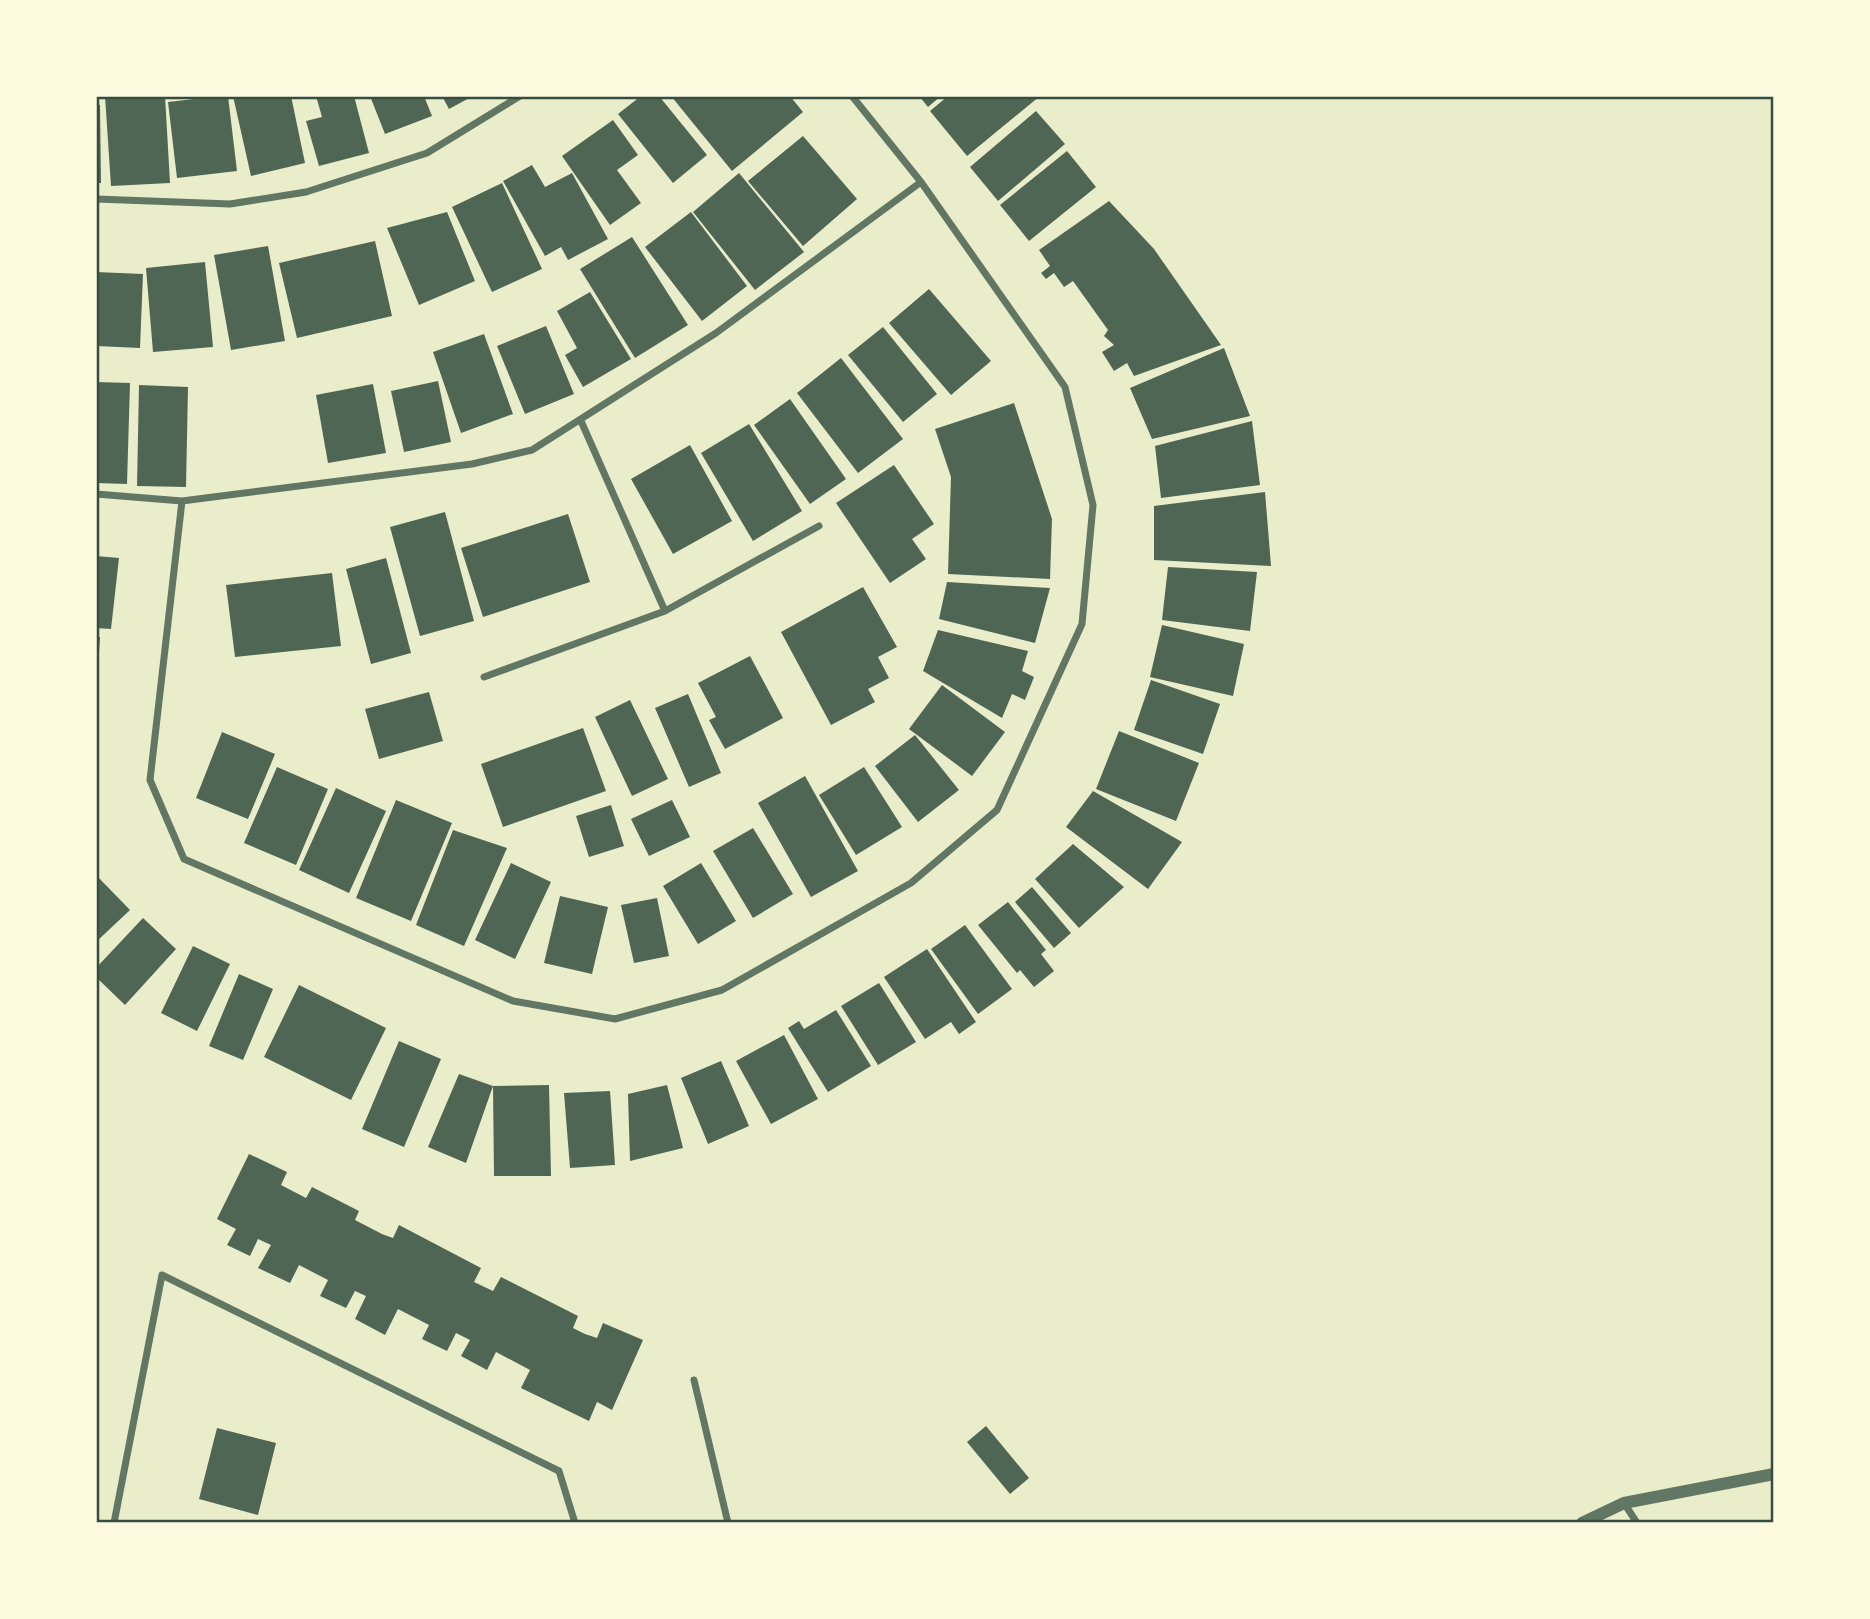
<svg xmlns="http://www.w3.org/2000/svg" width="1870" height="1619" font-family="Karla,sans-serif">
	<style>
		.building { fill: #4f6655 }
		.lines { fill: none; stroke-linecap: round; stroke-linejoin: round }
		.minor { stroke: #617663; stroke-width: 7 }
		.tertiary { stroke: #617663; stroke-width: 12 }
		.neatline { fill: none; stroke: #344e41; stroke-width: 2.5 }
	</style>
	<rect width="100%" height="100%" fill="#e9edc9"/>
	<path class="building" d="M 105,96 L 165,96 L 170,183 L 111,186 Z
		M 220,96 L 228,96 L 237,171 L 177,178 L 168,102 Z
		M 233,96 L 291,96 L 305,163 L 251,176 Z
		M 316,96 L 354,96 L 369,153 L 319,166 L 306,121 L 322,117 Z
		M 370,96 L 424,96 L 432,116 L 385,134 Z
		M 442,96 L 473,96 L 449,109 Z
		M 641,96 L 659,96 L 707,155 L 673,183 L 618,114 Z
		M 671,96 L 790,96 L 803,112 L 732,171 Z
		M 919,96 L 941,96 L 928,107 Z
		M 948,96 L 1040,96 L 967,156 L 930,111 Z
		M 96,105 L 100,105 L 101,183 L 96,183 Z
		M 1036,111 L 1065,144 L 998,201 L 970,167 Z
		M 613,120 L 638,155 L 617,170 L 641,203 L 610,225 L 562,156 Z
		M 803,136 L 857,199 L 803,246 L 748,181 Z
		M 1067,151 L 1096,187 L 1029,241 L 1000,205 Z
		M 532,165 L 545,187 L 572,173 L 608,239 L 568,260 L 561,247 L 545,256 L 503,181 Z
		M 739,173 L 804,252 L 755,290 L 693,212 Z
		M 502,183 L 542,269 L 492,292 L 452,207 Z
		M 1109,201 L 1154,249 L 1221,345 L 1134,376 L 1127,363 L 1114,371 L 1102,352 L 1114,345 L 1104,336 L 1108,330 L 1073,281 L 1064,287 L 1054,273 L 1046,279 L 1041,273 L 1050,266 L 1039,250 Z
		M 447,212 L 475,281 L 419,305 L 387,228 Z
		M 691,212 L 747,286 L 702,321 L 645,247 Z
		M 632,237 L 688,325 L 635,358 L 580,269 Z
		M 375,241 L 392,316 L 297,338 L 279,263 Z
		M 268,246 L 285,341 L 231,350 L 214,255 Z
		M 205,262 L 213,347 L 153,352 L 146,268 Z
		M 96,272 L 143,274 L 140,348 L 96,346 Z
		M 929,289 L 991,361 L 951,395 L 889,323 Z
		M 590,292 L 631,359 L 583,387 L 565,355 L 577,348 L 557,311 Z
		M 546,326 L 574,394 L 525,414 L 497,346 Z
		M 883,327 L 937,394 L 903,422 L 848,355 Z
		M 484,334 L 513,414 L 461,433 L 433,352 Z
		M 1224,348 L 1250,416 L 1152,439 L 1130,388 Z
		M 841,358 L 903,439 L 858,473 L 797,393 Z
		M 438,381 L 451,442 L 404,452 L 391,391 Z
		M 96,382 L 130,383 L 127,484 L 96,483 Z
		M 373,384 L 386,453 L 328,463 L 316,395 Z
		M 139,385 L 188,387 L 186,487 L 137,486 Z
		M 790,399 L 846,479 L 810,504 L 754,425 Z
		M 1014,403 L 1052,519 L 1050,579 L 948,574 L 951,477 L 935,429 Z
		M 1252,421 L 1260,485 L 1161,498 L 1155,446 Z
		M 749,424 L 802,511 L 753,541 L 701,453 Z
		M 690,445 L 732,521 L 673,554 L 631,479 Z
		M 894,465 L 934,524 L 912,539 L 926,559 L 890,583 L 836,503 Z
		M 1265,492 L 1271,566 L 1154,560 L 1154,506 Z
		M 445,512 L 474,621 L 420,636 L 390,527 Z
		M 568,514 L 590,582 L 483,617 L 461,548 Z
		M 96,556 L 119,558 L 111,629 L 96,628 Z
		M 386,558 L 411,653 L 371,664 L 346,569 Z
		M 1168,567 L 1257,572 L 1250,631 L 1162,620 Z
		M 332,573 L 341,646 L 235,657 L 226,585 Z
		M 947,582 L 1050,588 L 1035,643 L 939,619 Z
		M 863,587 L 897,647 L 878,657 L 889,678 L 868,689 L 875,702 L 831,725 L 781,632 Z
		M 1162,625 L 1244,644 L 1233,696 L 1150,677 Z
		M 938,630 L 1028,651 L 1022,671 L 1034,677 L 1025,700 L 1012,694 L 1002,718 L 923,671 Z
		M 96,637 L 100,637 L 98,667 L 96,667 Z
		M 750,656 L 783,718 L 725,749 L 709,720 L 716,717 L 698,683 Z
		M 1151,680 L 1220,704 L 1203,754 L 1134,730 Z
		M 942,685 L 1005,732 L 972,776 L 909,729 Z
		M 429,692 L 443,741 L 379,759 L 365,709 Z
		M 688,694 L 721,773 L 689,787 L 655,708 Z
		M 630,700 L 668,779 L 632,796 L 595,717 Z
		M 583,728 L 606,791 L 503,827 L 481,764 Z
		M 1119,731 L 1199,763 L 1176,821 L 1096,789 Z
		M 222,732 L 275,754 L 248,819 L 196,798 Z
		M 915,735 L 959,790 L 918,822 L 875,766 Z
		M 277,767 L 328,789 L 296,865 L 244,843 Z
		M 864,767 L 902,827 L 856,855 L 819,795 Z
		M 805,776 L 858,871 L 811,897 L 758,803 Z
		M 336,788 L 386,811 L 349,893 L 299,870 Z
		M 1093,791 L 1182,842 L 1148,889 L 1066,827 Z
		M 396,800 L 452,823 L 411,921 L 356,898 Z
		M 672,800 L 690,837 L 649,856 L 631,819 Z
		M 611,805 L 624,846 L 589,857 L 576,816 Z
		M 753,828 L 793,894 L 753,918 L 713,851 Z
		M 453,830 L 507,848 L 464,946 L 416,925 Z
		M 1073,844 L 1124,887 L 1079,928 L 1035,879 Z
		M 511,863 L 551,882 L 515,959 L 475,940 Z
		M 701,863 L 736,921 L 698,944 L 663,886 Z
		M 96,875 L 130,910 L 96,942 Z
		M 1032,887 L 1071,933 L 1054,948 L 1015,902 Z
		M 560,896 L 608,907 L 592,974 L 544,963 Z
		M 657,898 L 669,956 L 634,963 L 621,905 Z
		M 1008,902 L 1046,950 L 1041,954 L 1054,971 L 1034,987 L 1020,970 L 1017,973 L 978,925 Z
		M 143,918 L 176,949 L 125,1005 L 96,977 L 96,968 Z
		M 965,925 L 1012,989 L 978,1014 L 931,949 Z
		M 193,946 L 230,964 L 197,1031 L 161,1013 Z
		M 927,949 L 976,1022 L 959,1034 L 951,1022 L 925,1039 L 884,977 Z
		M 239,974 L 273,989 L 243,1060 L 209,1046 Z
		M 879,983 L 916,1042 L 878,1065 L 841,1006 Z
		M 299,985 L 386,1028 L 351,1100 L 264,1057 Z
		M 836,1010 L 871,1066 L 828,1092 L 788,1028 L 799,1021 L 804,1029 Z
		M 784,1035 L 818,1099 L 771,1124 L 736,1061 Z
		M 399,1041 L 441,1059 L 404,1147 L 362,1129 Z
		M 721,1061 L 749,1126 L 708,1144 L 681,1078 Z
		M 459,1074 L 493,1086 L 466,1163 L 428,1147 Z
		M 549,1085 L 551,1176 L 494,1176 L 493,1086 Z
		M 667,1085 L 683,1148 L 630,1161 L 628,1094 Z
		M 610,1091 L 615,1165 L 570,1168 L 564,1093 Z
		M 249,1154 L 287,1172 L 281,1185 L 306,1198 L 312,1187 L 359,1211 L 355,1220 L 382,1234 L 393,1238 L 399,1225 L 481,1268 L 474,1282 L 493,1291 L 501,1277 L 578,1316 L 573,1328 L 585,1334 L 597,1338 L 603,1323 L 643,1340 L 612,1410 L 597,1402 L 589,1421 L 521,1388 L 530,1370 L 496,1352 L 487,1370 L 461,1356 L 470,1340 L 456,1333 L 447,1351 L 422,1339 L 429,1325 L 398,1309 L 385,1335 L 355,1319 L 366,1296 L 355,1291 L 346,1308 L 320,1296 L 328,1280 L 299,1265 L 290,1283 L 258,1268 L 271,1245 L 258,1239 L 250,1256 L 227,1245 L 236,1229 L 217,1219 Z
		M 986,1426 L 1029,1478 L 1010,1494 L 967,1442 Z
		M 217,1428 L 276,1443 L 258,1515 L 199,1499 Z"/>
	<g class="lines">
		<path class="minor" d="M 96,199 L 230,204 L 306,192 L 427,153 L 520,96
			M 581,421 L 665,611
			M 96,494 L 182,501 L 472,464 L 532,450 L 716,333 L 921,182
			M 182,501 L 150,780 L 184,859 L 513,1001 L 615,1019 L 722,990 L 911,883 L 997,810 L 1082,624 L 1093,505 L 1065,387 L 921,182 L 852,96
			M 484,677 L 665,611 L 819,526
			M 694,1380 L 728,1523
			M 1624,1503 L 1637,1523
			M 114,1523 L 162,1275 L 559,1471 L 575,1523"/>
		<path class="tertiary" d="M 1582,1523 L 1624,1503 L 1774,1474"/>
	</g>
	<rect width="1870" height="1619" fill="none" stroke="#fefae0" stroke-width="196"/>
	<rect x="98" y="98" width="1674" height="1423" class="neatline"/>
</svg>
